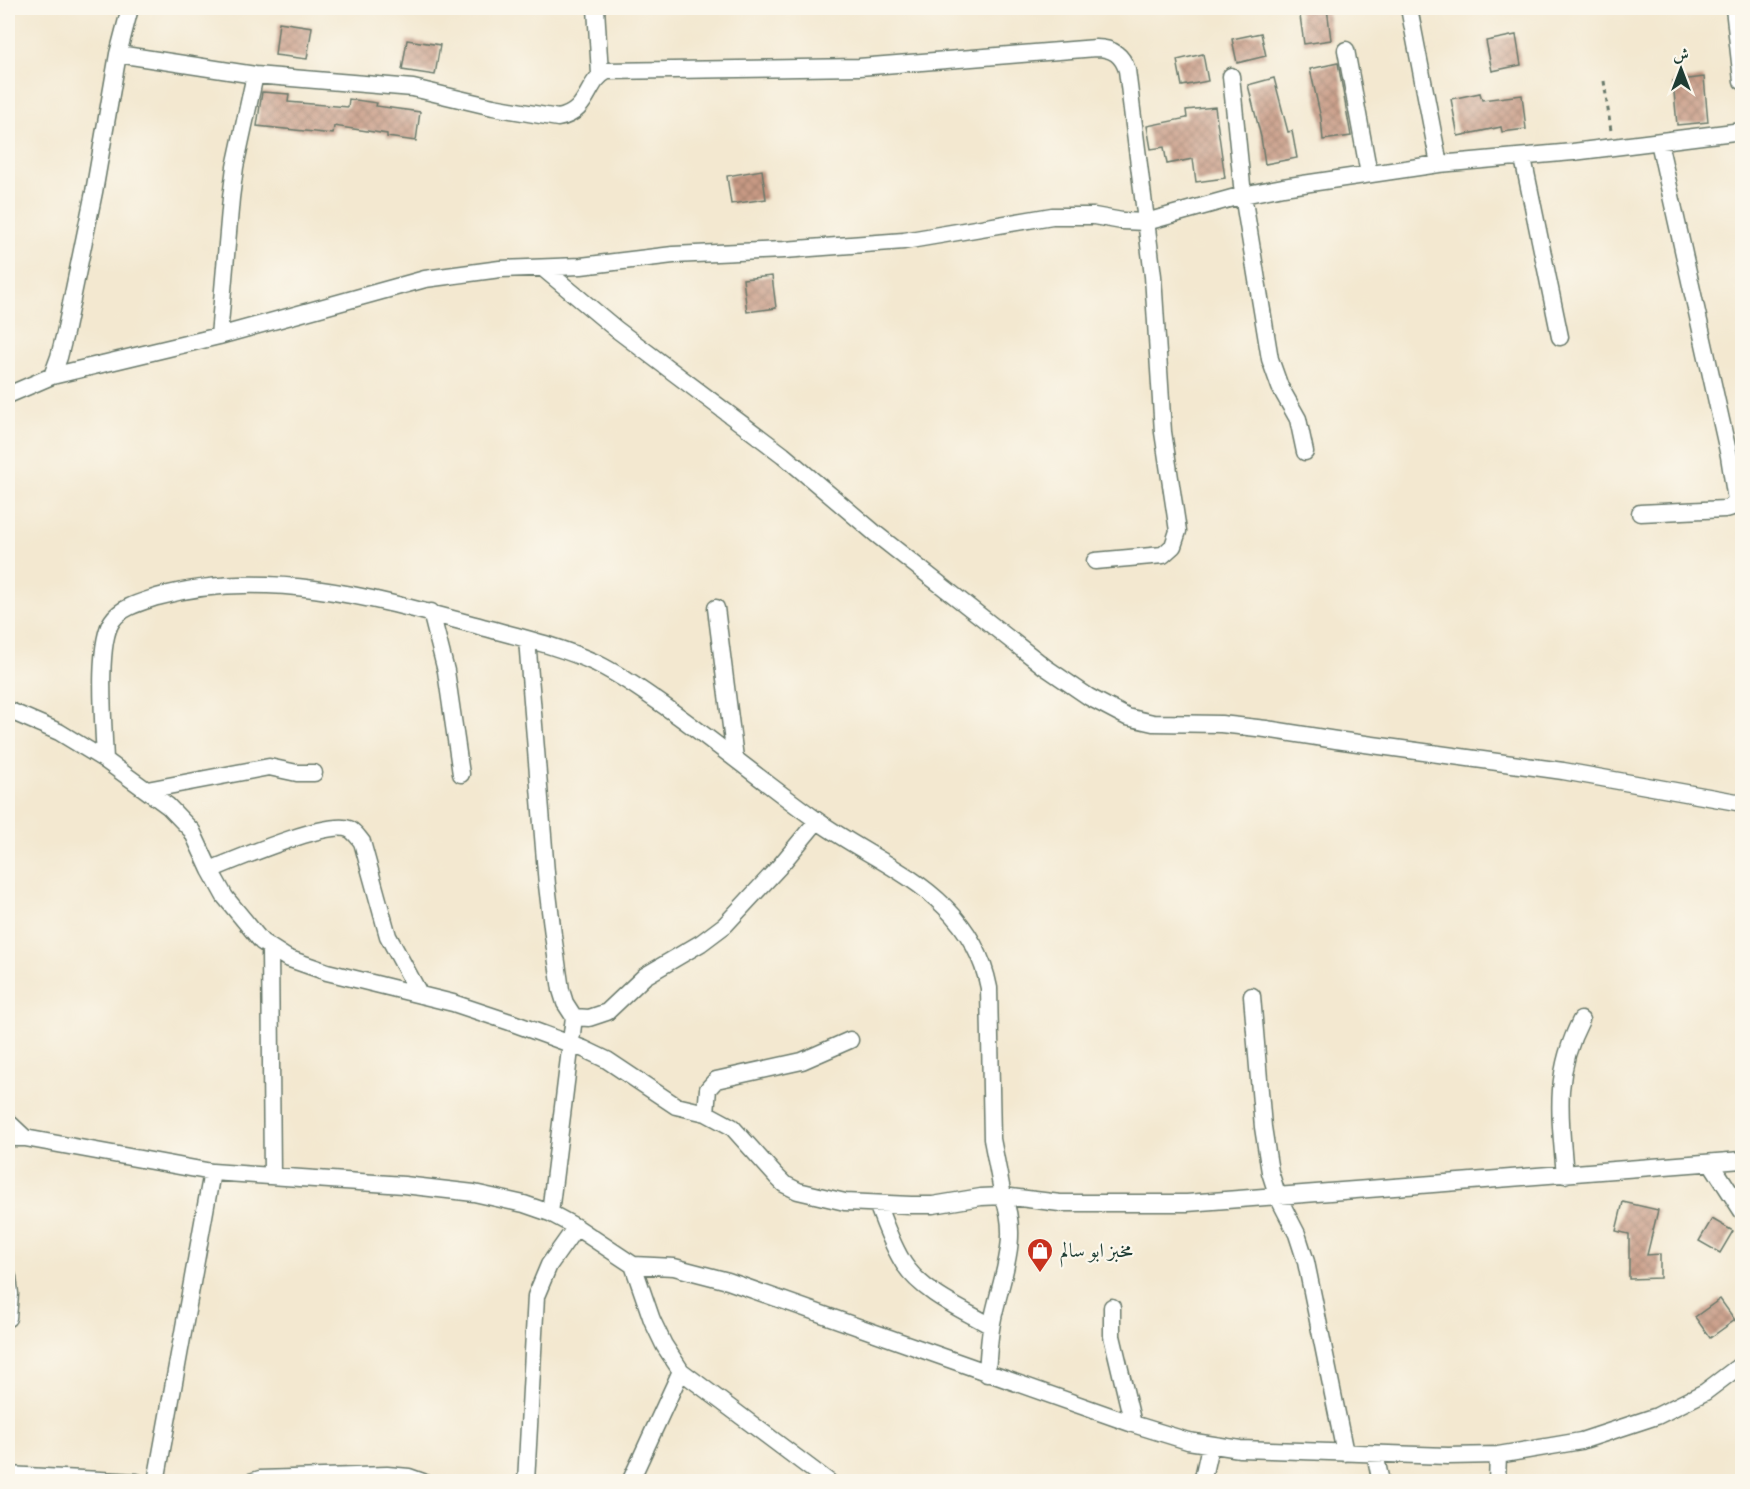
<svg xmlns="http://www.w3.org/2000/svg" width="1750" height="1489" font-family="'Libre Bodoni',Amiri,serif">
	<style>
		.building { fill: url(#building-cross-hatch) }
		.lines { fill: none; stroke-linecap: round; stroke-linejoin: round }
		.street-casing { stroke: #69796b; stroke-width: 19 }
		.path { stroke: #69796b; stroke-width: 3; stroke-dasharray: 4.5 4.5; stroke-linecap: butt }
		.street { stroke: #fff; stroke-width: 16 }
		.labels { text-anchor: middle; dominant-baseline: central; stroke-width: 4.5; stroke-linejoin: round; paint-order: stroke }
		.poi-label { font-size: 20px; fill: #1f3d34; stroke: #fbf7ec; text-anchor: start }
	</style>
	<defs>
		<pattern id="building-cross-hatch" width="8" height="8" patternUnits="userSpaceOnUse" patternTransform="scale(1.5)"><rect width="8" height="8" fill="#c89a84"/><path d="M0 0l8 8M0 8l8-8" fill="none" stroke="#a27f6d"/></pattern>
	</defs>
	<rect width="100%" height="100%" fill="#fbf7ec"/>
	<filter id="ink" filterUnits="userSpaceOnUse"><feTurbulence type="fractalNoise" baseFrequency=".0167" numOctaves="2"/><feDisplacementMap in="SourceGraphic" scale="12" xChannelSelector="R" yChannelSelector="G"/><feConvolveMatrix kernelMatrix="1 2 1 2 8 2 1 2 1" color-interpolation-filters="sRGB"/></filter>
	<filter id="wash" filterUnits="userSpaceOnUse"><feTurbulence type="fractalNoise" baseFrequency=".008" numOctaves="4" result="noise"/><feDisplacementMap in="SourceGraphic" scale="24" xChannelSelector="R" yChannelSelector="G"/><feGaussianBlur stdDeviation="1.35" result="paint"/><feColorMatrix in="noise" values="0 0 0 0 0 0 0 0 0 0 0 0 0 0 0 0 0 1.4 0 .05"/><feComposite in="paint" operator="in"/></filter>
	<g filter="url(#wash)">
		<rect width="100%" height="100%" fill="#f3e8d0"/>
		<g id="blocks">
			<path class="building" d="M 1309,8 L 1327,8 L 1331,40 L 1304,44 L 1299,9 Z
				M 279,22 L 312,27 L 307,59 L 275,55 Z
				M 1261,33 L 1266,56 L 1237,63 L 1232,39 Z
				M 1516,35 L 1521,65 L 1492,71 L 1486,41 Z
				M 407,40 L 440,45 L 435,75 L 402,70 Z
				M 1203,54 L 1208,81 L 1182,86 L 1177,60 Z
				M 1338,63 L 1351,136 L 1323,140 L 1321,118 L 1310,69 Z
				M 1704,77 L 1708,122 L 1677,125 L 1673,81 Z
				M 1274,78 L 1288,132 L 1292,131 L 1297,158 L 1265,164 L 1261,137 L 1248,85 Z
				M 262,92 L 289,94 L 288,102 L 348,107 L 349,99 L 377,103 L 376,106 L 420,112 L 416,141 L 387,137 L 387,134 L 334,126 L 333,134 L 257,126 Z
				M 1480,93 L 1482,100 L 1522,95 L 1526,129 L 1502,132 L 1501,127 L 1458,136 L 1451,99 Z
				M 1215,107 L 1225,178 L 1196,182 L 1193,159 L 1167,164 L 1164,147 L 1151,149 L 1147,126 L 1187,118 L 1186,110 Z
				M 762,170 L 766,199 L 731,204 L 727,176 Z
				M 772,276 L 776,308 L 747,312 L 743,279 Z
				M 1623,1202 L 1658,1210 L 1647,1255 L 1660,1254 L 1660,1278 L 1629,1279 L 1629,1234 L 1616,1231 Z
				M 1712,1219 L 1733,1231 L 1720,1253 L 1699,1241 Z
				M 1720,1299 L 1735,1320 L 1710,1338 L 1695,1317 Z"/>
		</g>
	</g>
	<g filter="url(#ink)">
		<use href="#blocks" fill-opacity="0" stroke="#69796b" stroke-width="1.5"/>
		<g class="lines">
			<defs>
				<path id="street" d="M 596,8 L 600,74
					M 1409,8 L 1439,164
					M 1734,8 L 1742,81
					M 1346,50 L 1369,174
					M 118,54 L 255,75 L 413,88 L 493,107 L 558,118 C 590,112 585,82 607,71 L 859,67 L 1096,48 C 1113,48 1122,55 1127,70 L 1153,276 L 1163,432 L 1178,531 L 1173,546 L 1163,555 L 1095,561
					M 1231,76 L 1243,195 L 1270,359 L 1280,387 L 1298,419 L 1305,452
					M 1523,158 L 1560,337
					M 544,269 L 616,329 L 783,455 L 876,534 L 1045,667 L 1089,697 L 1127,717 L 1153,723 L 1221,724 L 1266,729 L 1336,740 L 1563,771 L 1742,803
					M 219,336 L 231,198 L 235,167 L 255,75
					M 52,376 L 59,357 L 65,333 L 94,192 L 118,54 L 130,8
					M 8,395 L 52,376 L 219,336 L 425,279 L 500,269 L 581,266 L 673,255 L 784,250 L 904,241 L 1052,216 L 1094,216 L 1122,221 L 1146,222 L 1243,195 L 1283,187 L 1439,164 L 1573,152 L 1742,131
					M 1640,513 L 1725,509 L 1730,508 L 1736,500 L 1729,456 L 1659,142
					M 716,608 L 735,758
					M 431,612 L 446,671 L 461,774
					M 527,639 L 547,885 L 553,935 L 561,990 L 565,1003 L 574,1017 L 550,1213
					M 8,710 L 59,732 L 105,760 L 168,806 L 192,831 L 210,870 L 225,897 L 262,942 L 287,958 L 327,972 L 453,1003 L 510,1022 L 584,1049 L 607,1060 L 676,1106 L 706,1113 L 732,1127 L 776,1176 L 784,1184 L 798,1191 L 845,1202 L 911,1205 L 933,1205 L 981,1197 L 1003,1196 C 1021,1239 1000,1280 992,1323 C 989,1339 988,1357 987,1374
					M 105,760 C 104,730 96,644 112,621 C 121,607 142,602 157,597 C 265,567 375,598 479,626 C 519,637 559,646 596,663 C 622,676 646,693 670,710 C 719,745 766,784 815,819 C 857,850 908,870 945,907 C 967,929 983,957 989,988 L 992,1139 L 1003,1196 L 1060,1203 L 1187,1203 L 1742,1160
					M 147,790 L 269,767 L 297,773 L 314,773
					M 210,870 C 235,860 327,820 349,829 C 355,832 358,837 362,842 L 388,936 L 420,995
					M 270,949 L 272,1175
					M 1252,996 L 1263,1127 L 1270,1172 L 1278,1197 L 1297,1234 L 1306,1262 L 1345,1453
					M 574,1017 L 589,1018 L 607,1012 L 645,976 L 701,943 L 725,925 L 779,867 L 817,821
					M 706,1113 L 708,1089 L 716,1080 L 802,1061 L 850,1040
					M 8,1122 L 25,1138
					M 8,1138 L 25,1138 L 212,1172 L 404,1185 L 474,1193 L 524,1204 L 550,1213 L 576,1227 L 633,1265 L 652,1320 L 664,1345 L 681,1371 L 829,1482
					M 1711,1163 L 1742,1211
					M 1565,1175 C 1560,1117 1553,1074 1581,1020
					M 877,1204 C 885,1224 892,1246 904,1264 C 923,1293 962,1309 991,1326
					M 633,1265 L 674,1267 L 728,1281 L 1133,1424 L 1188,1441 L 1240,1449 L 1448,1456 L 1498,1455 L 1581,1441 L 1657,1416 L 1705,1392 L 1742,1364
					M 8,1277 L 10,1294 L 8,1318
					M 1112,1307 L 1112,1336 L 1133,1424
					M 1375,1454 L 1381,1482
					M 8,1475 L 137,1482
					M 156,1482 L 212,1172
					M 250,1482 L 260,1479 L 387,1475 L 409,1477 L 423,1482
					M 526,1482 L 536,1296 L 549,1265 L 576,1227
					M 630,1482 L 681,1371
					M 1202,1482 L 1210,1446
					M 1497,1482 L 1498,1455"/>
			</defs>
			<use href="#street" class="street-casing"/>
			<path class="path" d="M 1604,81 L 1611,131"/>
			<use href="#street" class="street"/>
		</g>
	</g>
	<defs>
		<symbol id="shop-pin" viewBox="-11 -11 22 30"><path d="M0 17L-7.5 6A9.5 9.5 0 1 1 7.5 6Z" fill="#c8321e" stroke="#fbf7ec"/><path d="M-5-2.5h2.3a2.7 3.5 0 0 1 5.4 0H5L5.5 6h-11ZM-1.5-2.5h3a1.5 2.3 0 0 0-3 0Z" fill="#fff"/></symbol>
	</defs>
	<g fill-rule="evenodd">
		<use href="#shop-pin" x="1025" y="1236" width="30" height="40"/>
	</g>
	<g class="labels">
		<g class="poi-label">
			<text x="1060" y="1251">مخبز ابو سالم</text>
		</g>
	</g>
	<rect width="1750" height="1489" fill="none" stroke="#fbf7ec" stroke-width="30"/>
	<g transform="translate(1681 69)" stroke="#fbf7ec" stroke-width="4.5" paint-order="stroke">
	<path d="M0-4.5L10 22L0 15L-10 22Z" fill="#1f3d34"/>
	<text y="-9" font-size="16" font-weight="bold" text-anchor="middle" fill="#1f3d34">ش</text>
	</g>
</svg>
